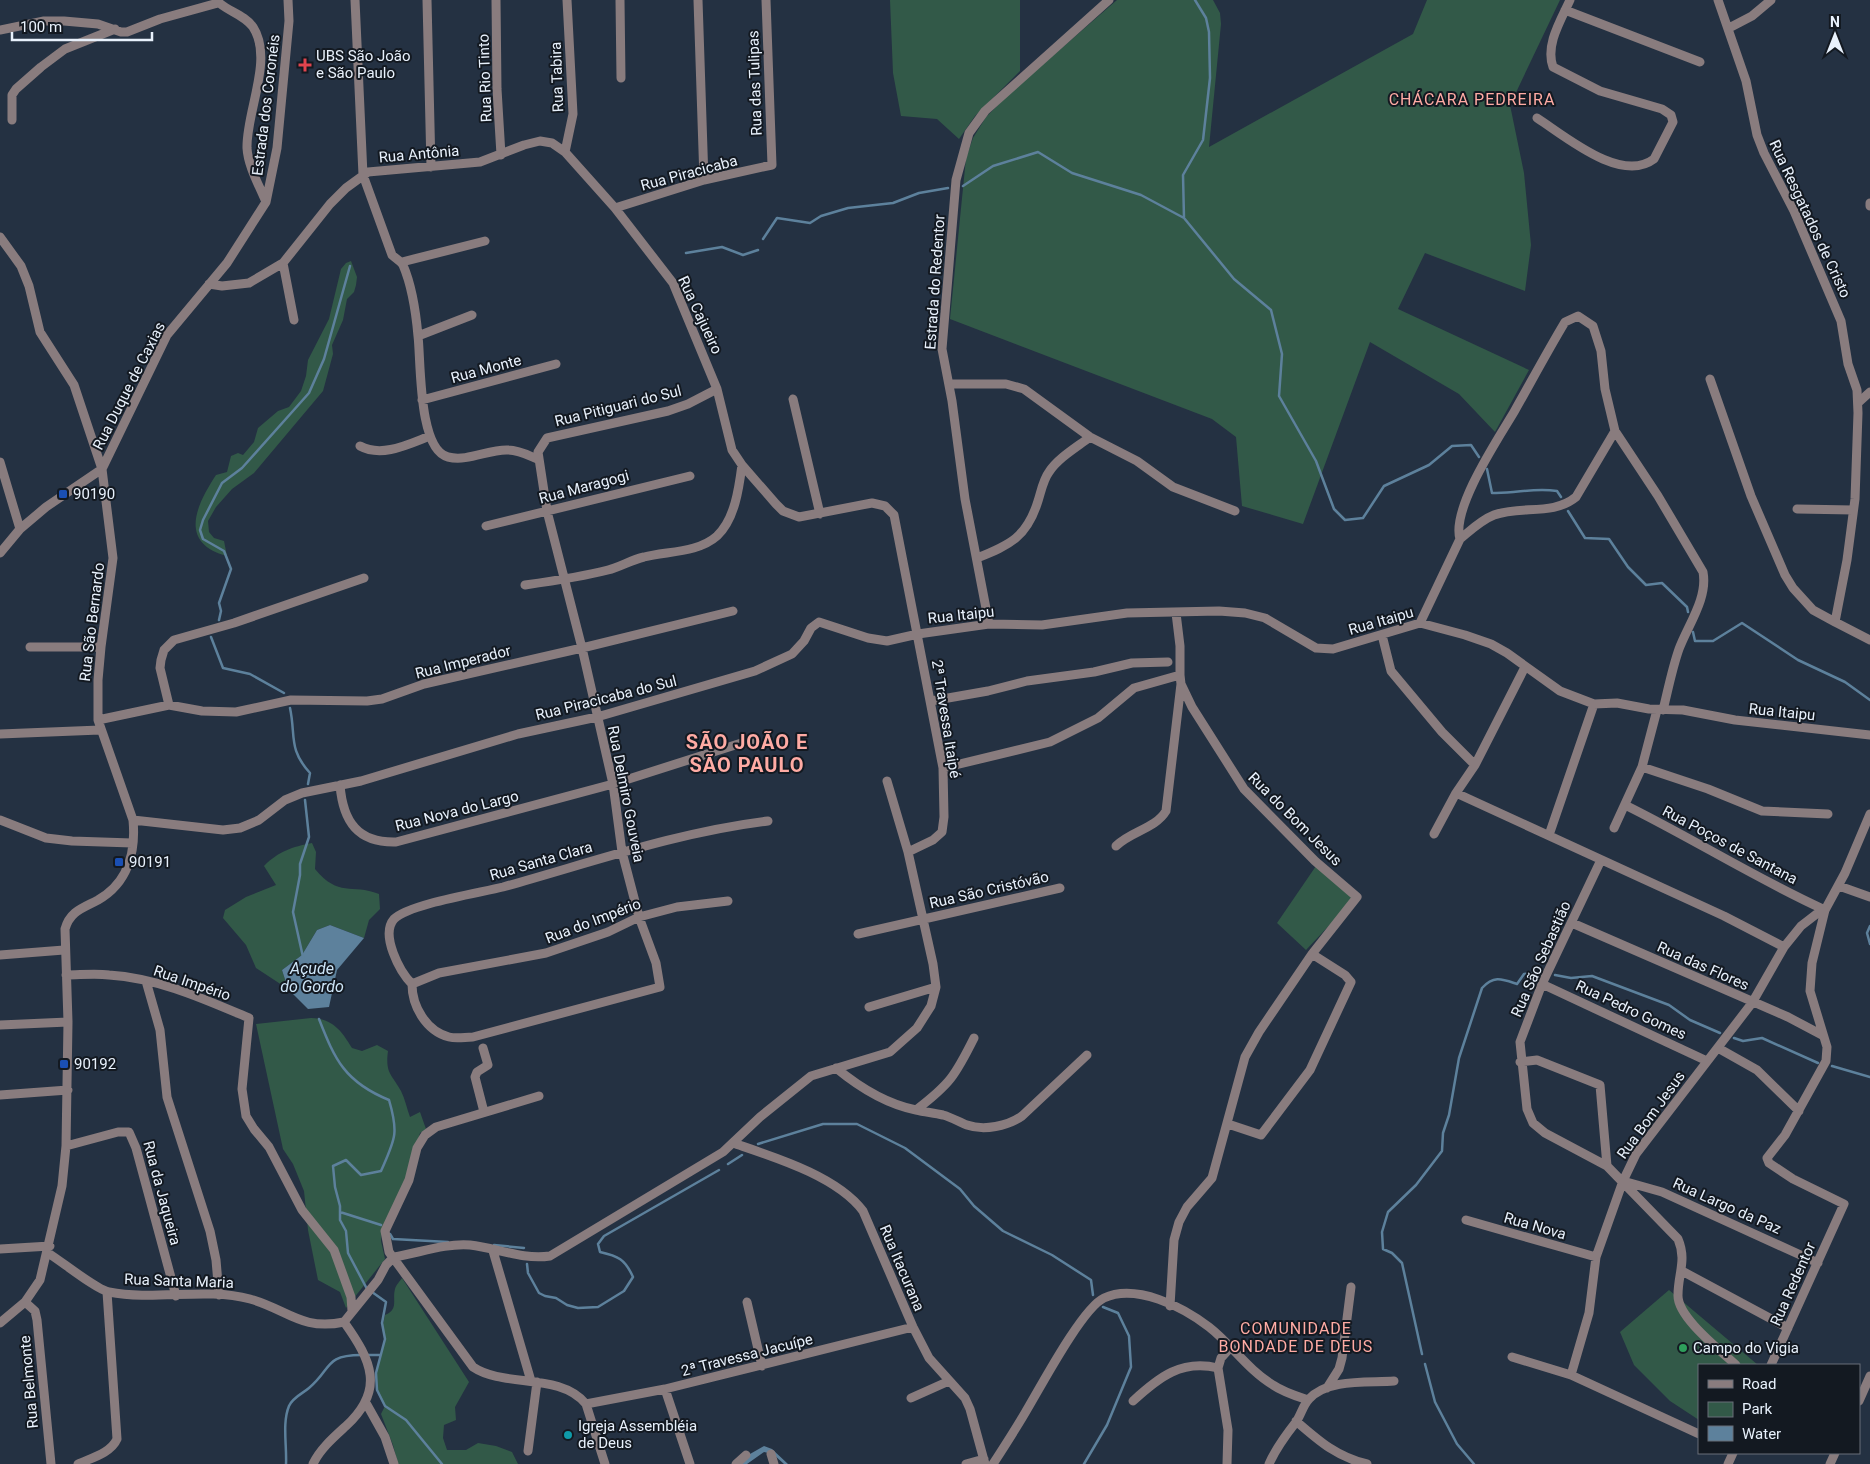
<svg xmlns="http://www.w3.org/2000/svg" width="1870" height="1464" font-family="Roboto,sans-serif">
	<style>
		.green { fill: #325948 }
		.water { fill: #5d819c }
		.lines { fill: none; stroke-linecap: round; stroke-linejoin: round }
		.stream { stroke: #5d819c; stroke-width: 2.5 }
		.minor { stroke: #897c7e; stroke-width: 9 }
		.health-dot { fill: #e0444e; stroke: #131921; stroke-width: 2 }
		.transit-dot { fill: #1a4fb4; stroke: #131921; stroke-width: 2 }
		.leisure-dot { fill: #2e9e5b; stroke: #131921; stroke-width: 2 }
		.culture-dot { fill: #0f9aa8; stroke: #131921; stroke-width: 2 }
		.labels { text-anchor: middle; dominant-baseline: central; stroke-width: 4; stroke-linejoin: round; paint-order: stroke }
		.poi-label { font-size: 15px; fill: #e8f1fc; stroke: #131921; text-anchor: start }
		.street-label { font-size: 15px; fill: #e8f1fc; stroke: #131921 }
		.neighbourhood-label { font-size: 16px; letter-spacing: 1px; fill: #ffaba4; stroke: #131921 }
		.water-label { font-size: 16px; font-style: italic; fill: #cee6f8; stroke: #131921 }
		.district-label { font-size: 20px; font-weight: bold; letter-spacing: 1px; fill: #ffaba4; stroke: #131921 }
	</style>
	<rect width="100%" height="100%" fill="#243142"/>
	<path class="green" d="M 890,0 L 1020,0 L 1020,71 L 975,116 L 959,139 L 937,119 L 901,116 L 893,73 Z
		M 1117,0 L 1213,0 L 1220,13 L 1221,24 L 1209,147 L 1413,34 L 1427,0 L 1560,0 L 1510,105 L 1524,173 L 1531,245 L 1525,291 L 1425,253 L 1398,309 L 1529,370 L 1495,432 L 1459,394 L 1370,342 L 1303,524 L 1242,506 L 1236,437 L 1212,419 L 950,319 L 966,158 L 973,138 L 986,117 L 1011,92 Z
		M 351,261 L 357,277 L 356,285 L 354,292 L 347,299 L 343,320 L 332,345 L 333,354 L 323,391 L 254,473 L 232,489 L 216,507 L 208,521 L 209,532 L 214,538 L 224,541 L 227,556 C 179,543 195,507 216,475 L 227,472 L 231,456 L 238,453 L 243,455 L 254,442 L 258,428 L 278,411 L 289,407 L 301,391 L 306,376 L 308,360 L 329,319 L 341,269 L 346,263 Z
		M 312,843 L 316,852 L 315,869 C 339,898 351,883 379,894 L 380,909 L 369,920 L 364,938 L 330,925 L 317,930 L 302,955 L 282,970 L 288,989 L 256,968 L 246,945 L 223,918 L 225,910 L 246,897 L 276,885 L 264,866 C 279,851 292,847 312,843 Z
		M 1316,866 L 1355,898 L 1306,950 L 1277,923 Z
		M 311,1018 C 333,1019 341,1030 352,1048 L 362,1051 L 377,1045 L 388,1051 C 385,1074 392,1074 401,1091 C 405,1099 407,1109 410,1117 L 420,1112 L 426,1129 L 420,1133 L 406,1179 L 382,1230 L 381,1241 L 385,1259 L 346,1308 L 340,1292 L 318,1280 L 308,1230 L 304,1191 L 293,1164 L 283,1149 L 256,1024 Z
		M 402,1278 L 469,1382 L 455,1407 L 456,1420 L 444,1425 L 443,1438 L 447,1450 L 466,1450 L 478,1443 L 496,1446 L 512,1452 L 518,1464 L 398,1464 L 393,1445 L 381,1414 L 385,1406 L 377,1390 L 376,1373 L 385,1339 L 382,1329 L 385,1315 C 399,1309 392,1300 395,1289 C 396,1285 400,1281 402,1278 Z
		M 1669,1290 L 1758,1365 L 1699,1365 L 1699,1420 L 1670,1401 L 1634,1365 L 1620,1332 Z"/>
	<path class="water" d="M 330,925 L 364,938 L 337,970 L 329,1007 L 308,1009 L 288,989 L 282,970 L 302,955 L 317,930 Z
		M 764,1446 L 772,1449 L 788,1464 L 784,1464 L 773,1454 L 764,1452 L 747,1464 L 742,1464 L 750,1454 Z"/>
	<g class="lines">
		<path class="stream" d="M 963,186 L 993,166 L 1038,152 L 1072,173 L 1141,195 L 1184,218 L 1234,279 L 1271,310 L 1282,354 L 1279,396 L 1316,461 L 1334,509 L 1345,520 L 1363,518 L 1384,486 L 1429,465 L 1452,446 L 1471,445 L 1479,457
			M 1184,218 L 1183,175 L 1203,140 L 1210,78 L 1209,32 L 1206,18 L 1195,0
			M 763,239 L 777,218 L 810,223 L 821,216 L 848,208 L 893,203 L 919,193 L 948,188
			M 686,253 L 722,247 L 743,255 L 758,250
			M 1487,469 L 1492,493 C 1517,494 1532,487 1557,491 L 1561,497
			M 1568,511 L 1585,538 L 1609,539 L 1628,567 L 1646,585 L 1662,583 L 1687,607 L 1688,612
			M 219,620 L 221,611 L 219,603 L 231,569 L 224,551 L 203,539 L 200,530 L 203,520 L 222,483 L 242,468 L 309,393 L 324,359 L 350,266
			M 1693,632 L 1695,641 L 1713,641 L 1742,623 L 1798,660 L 1845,682 L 1870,700
			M 211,637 L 223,668 L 250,674 L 284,693
			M 290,708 C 296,736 288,749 310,773 L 308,784
			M 1870,926 L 1867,933 L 1870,944
			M 303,957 L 293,912 L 300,875 L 300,864 L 309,837 L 305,800
			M 1555,975 L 1571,978 L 1592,976 L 1669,1005 L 1690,1020 L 1720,1033
			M 319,1019 C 335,1060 345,1082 389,1100 C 399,1134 395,1139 381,1171 L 361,1175 L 346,1160 L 333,1166 L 335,1187 L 340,1206 L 340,1220 L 346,1231 L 348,1253 L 367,1289
			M 1734,1038 L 1743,1041 L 1762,1038 L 1818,1063
			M 1832,1066 L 1870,1077
			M 758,1144 L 823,1124 L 857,1124 L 905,1148 L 960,1189 L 974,1206 L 1003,1231 L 1052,1255 L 1091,1280 L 1093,1295
			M 728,1164 L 742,1155
			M 340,1212 L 381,1225
			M 390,1234 L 393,1239 L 448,1242
			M 494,1245 L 524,1248
			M 527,1264 L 528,1273 L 539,1293 L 545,1296 L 556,1298 L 567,1305 L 578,1308 L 598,1307 L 624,1291 L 633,1277 C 625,1259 618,1256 600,1252 L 598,1244 L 604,1236 L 719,1170
			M 372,1292 L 386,1302 L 382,1323 L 385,1339 L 376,1373 L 377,1390 L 385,1406 L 406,1420 L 442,1464
			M 1422,1354 L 1402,1263 L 1392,1253 L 1383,1249 L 1382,1232 L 1388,1212 L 1416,1185 L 1442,1151 L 1443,1133 L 1449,1115 L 1459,1058 L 1482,988 C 1494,975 1502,979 1517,984 L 1524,974 L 1539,972
			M 367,1355 L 380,1355
			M 1425,1364 L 1435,1402 L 1457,1444 L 1474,1464
			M 286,1464 C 287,1446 282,1423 289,1406 C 293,1397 302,1394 309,1388 C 332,1369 324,1355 361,1355
			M 1084,1464 L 1107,1425 L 1131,1367 L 1129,1336 L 1118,1313 L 1103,1307"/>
		<path class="minor" d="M 216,0 C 226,11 244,14 253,27 C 274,59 246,112 247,148 C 248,166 259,185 266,202
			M 355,0 L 363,175 L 392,255 C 395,258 401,261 403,265 C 412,286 416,313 418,336 C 421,360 418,450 448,457 C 468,462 489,449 508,450 C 519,450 528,455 537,459
			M 427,0 L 431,167
			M 496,0 L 497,89 L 501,155
			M 620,0 L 621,78
			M 698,0 L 704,180
			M 1718,0 L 1746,81 L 1757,135 L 1764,153 L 1794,211 L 1841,321 L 1848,364 L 1857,390 L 1858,413 L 1855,499 L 1847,560 L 1835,622 L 1870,640
			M 1565,10 L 1700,62
			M 1729,28 L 1752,16 L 1771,0
			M 0,30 L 44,21 L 64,21 L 98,24 L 121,32 L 127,32 L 160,19 L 218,3
			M 1537,118 C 1565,136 1621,184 1654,159 L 1673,122 L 1671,115 L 1662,109 L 1600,91 L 1553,67 C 1545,45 1561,20 1570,0
			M 12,120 L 12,95 L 16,89 L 41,67 L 65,49 L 115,29
			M 565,152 L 573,114 L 567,0
			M 1870,203 L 1870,206
			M 615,208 L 704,180 L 772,165 L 766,0
			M 0,237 L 21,266 L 29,286 L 40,332 L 74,385 L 102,469 L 113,558 L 101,647 L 98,680 L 98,720 L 133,820 C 136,852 128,883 98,900 C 83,908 70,911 65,929 L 68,1022 L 66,1146 L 62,1186 L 40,1280 L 25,1302 L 0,1323
			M 402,262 L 485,241
			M 283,263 L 294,320
			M 209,284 L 222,286 L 249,283 L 283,263 L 330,204 L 346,188 L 368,172 L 480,162 L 524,145 L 540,141 L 552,143 L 565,152 L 615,208 L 673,283 L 717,389 L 732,450 L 742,465 L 776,504 L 783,511 L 799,517 L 872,503 L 885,506 L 894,515 L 943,768 L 944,817 L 942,832 L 933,840 L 908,852 L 933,964 L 936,987 L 931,1006 L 917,1028 L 890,1052 L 811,1076 L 760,1117 L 723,1152 L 550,1256 C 522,1260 497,1248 470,1245 C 445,1243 419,1253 394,1257
			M 418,336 L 472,315
			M 1710,379 L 1751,496 L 1785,575 L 1793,588 L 1813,610 L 1835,622
			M 949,384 L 1006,384 L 1024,389 L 1090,437 L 1137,461 L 1173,487 L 1235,511
			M 717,389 L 688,404 L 668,411 L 547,438 L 538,452 L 547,511 L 582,648 L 613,784 L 622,852 L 639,917 L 656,963 L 660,987 L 473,1037 C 465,1037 457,1039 449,1037 C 426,1031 412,1006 412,984 L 439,973 L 546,953 L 608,932 L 639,917 L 677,907 L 728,901
			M 793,399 L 820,514
			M 422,400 L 556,364
			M 1859,402 L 1870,392
			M 360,446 C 382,458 409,444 430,436
			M 0,462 L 20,529
			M 1797,509 L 1853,510
			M 486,526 L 690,476
			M 1460,539 C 1471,530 1481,520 1494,515 C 1521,505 1553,516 1576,497 L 1615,431
			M 0,553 L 20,529 L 46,507 L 102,469 L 167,335 L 227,263 L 266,202 L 277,148 L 289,21 L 288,0
			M 977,558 C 1010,545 1027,537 1038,501 C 1041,492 1043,480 1049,472 C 1058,458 1077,447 1090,437
			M 525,585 C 553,581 581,577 608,570 C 620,567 631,560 644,557 C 667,551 698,553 717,536 C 735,519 739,488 742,465
			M 1420,623 L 1460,539 C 1451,509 1498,439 1514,412 C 1531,382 1547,352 1565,322 L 1578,316 L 1593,326 L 1601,351 L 1605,389 L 1615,431 L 1658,496 L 1703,572 C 1708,598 1688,625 1679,649 C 1672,669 1668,690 1663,710
			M 989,624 L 965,499 L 952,401 L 942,349 L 956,180 L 969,133 L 985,111 L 1109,0
			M 1382,635 L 1391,671 L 1442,732 L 1475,765
			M 30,647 L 101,647
			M 931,701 L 988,691 L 1027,681 L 1094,672 L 1132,663 L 1168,662
			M 169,705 L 160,668 L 161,660 L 164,650 L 174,640 L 234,623 L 364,578
			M 98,720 L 169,705 L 202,711 L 236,712 L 291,700 L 367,701 L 382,699 L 424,684 L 582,648 L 733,611
			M 0,734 L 100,730
			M 1642,767 L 1708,789 L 1762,811 L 1828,814
			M 943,768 L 1050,742 L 1098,718 L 1134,688 L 1180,675 L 1180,646 L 1176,613
			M 887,781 L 908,852
			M 340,785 C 343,822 358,843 396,842 L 613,784 L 754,739
			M 1456,793 L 1724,916 L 1784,947
			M 1625,805 C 1692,838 1755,878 1823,909
			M 0,820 L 46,838 L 72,841 L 132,843
			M 133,820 L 223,830 L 240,828 L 259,820 L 285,800 L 302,793 L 361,781 L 518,734 L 597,717 L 755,671 L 792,654 L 804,641 L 811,628 L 819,622 L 868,638 L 887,641 L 918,634 L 989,624 L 1042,625 L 1127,613 L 1219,611 L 1245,613 L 1265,618 L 1316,648 L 1333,649 L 1420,623 L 1465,635 L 1491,644 L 1507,653 L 1560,691 L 1594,704 L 1617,703 L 1649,709 L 1683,710 L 1735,720 L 1870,735
			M 1614,828 L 1642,767 L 1657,710
			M 1434,834 L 1456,793 L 1475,765 L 1525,667
			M 1549,835 L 1594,704
			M 1116,846 C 1131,831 1155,829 1166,811 L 1181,684
			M 1601,860 L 1542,984 L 1520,1042 L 1527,1109 L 1533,1123 L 1545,1133 L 1607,1166 L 1678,1239 C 1687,1260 1678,1274 1678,1295 C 1677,1317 1720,1350 1736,1365
			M 1839,886 L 1870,897
			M 1572,923 L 1788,1017 L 1822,1035
			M 858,934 L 1060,888
			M 0,955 L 64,950
			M 66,975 C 80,975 95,973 109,975 C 158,978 204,999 249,1018 L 242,1089 L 246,1116 L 254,1129 L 269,1147 L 302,1210 L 334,1250 L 351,1297 L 352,1311
			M 146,981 L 160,1030 L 167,1097 L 210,1231 L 216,1260 L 219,1295
			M 412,984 C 400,972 380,935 394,919 C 409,904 479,893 503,887 C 590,863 677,832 768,821
			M 1542,984 L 1707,1061
			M 869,1007 L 936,987
			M 0,1025 L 68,1022
			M 483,1048 L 488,1065 L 477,1072 L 475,1077 L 484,1112
			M 1718,1048 L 1757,1070 L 1799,1111
			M 1520,1062 L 1537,1060 L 1600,1085 L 1607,1166
			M 836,1068 C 859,1087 886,1104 916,1110 C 925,1112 934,1113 943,1115 C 951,1117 959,1122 967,1125 C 984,1131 1008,1126 1022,1116 L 1087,1055
			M 0,1095 L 68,1090
			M 539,1096 L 436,1127 L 425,1135 L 417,1148 L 409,1180 L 385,1231 L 389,1252 L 473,1367 C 504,1388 560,1372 586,1404 L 605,1464
			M 916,1110 C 950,1084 955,1076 974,1038
			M 1228,1124 L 1261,1135 L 1310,1070 L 1351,982 L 1345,975 L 1312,954
			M 733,1143 C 774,1157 837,1176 863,1211 L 913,1327 L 929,1358 L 965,1398 L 970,1409 L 985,1464
			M 66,1146 L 118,1132 L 129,1132 L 136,1148 L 176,1296
			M 1623,1181 L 1662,1192 L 1818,1263
			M 1466,1220 L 1596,1257
			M 0,1249 L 50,1246
			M 493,1251 L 531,1381
			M 48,1253 C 61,1261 97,1290 109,1292 C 155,1301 205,1287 250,1299 C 287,1309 301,1331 344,1322
			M 1682,1271 L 1788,1328
			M 25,1302 L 35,1311 L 37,1320 L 51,1464
			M 747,1302 L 762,1366
			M 1170,1306 L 1174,1240 L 1179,1222 L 1187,1207 L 1212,1178 L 1245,1057 L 1259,1032 L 1312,954 L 1357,897 L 1315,861 L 1244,789 L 1192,707 L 1181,684 L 1180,675
			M 344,1322 L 378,1280 L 386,1265 L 394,1257
			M 1512,1357 L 1571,1375 L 1699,1434
			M 1771,1365 L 1844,1204 L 1793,1179 L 1769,1163 L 1767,1158 L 1785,1135 L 1826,1061 L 1827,1047 L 1810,991 L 1812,963 L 1825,910 L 1845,873 L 1870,814
			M 1571,1375 L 1589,1313 L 1596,1257 L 1623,1181 L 1636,1154 L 1752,1003 L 1784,947 L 1801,926 L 1823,909 L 1825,910
			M 1327,1388 L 1339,1369 L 1342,1358 L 1351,1287
			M 665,1389 L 690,1464
			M 911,1398 L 949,1381
			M 1133,1401 C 1159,1377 1182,1359 1218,1368
			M 1859,1401 L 1870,1376
			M 366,1403 L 385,1437 L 394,1464
			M 586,1404 L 665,1389 L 913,1327
			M 1296,1421 C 1319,1441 1337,1457 1367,1464
			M 528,1451 L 537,1382
			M 771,1454 L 774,1464
			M 78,1464 C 91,1458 111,1453 117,1439 L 107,1292
			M 313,1464 C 320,1449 334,1437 346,1426 C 385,1390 372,1361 344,1322
			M 736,1464 L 746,1455
			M 966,1464 L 984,1459
			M 993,1464 C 1004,1447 1015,1430 1025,1413 C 1039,1390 1082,1308 1104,1298 C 1136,1283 1183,1307 1209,1327 C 1231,1344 1248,1370 1273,1385 C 1283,1392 1296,1396 1308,1400
			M 1227,1464 L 1228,1430 L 1218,1368 L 1221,1358 L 1230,1348
			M 1269,1464 C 1276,1448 1285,1436 1296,1422 C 1301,1415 1303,1405 1309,1399 C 1328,1378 1369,1383 1394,1381
			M 1728,1464 L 1733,1453
			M 1830,1464 L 1835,1453"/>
	</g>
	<path class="health-dot" d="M302.5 57.5h5v5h5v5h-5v5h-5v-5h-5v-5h5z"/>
	<g class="transit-dot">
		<rect x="58" y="489" width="10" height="10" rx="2.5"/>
		<rect x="114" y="857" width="10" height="10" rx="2.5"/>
		<rect x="59" y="1059" width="10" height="10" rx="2.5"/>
	</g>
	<circle class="leisure-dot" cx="1683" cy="1348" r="5"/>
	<circle class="culture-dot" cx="568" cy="1435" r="5"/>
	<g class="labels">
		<g class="poi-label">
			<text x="316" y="56">UBS São João<tspan x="316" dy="17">e São Paulo</tspan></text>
			<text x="73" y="494">90190</text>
			<text x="129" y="862">90191</text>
			<text x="74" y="1064">90192</text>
			<text x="1693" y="1348">Campo do Vigia</text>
			<text x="578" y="1426">Igreja Assembléia<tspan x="578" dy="17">de Deus</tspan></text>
		</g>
		<g class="street-label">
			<text transform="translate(557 77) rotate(-92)">Rua Tabira</text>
			<text transform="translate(485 78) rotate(-92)">Rua Rio Tinto</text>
			<text transform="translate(755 83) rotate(-92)">Rua das Tulipas</text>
			<text transform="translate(266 105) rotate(-83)">Estrada dos Coronéis</text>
			<text transform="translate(419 154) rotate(-5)">Rua Antônia</text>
			<text transform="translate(689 173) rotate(-15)">Rua Piracicaba</text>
			<text transform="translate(1810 219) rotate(65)">Rua Resgatados de Cristo</text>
			<text transform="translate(935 282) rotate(-86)">Estrada do Redentor</text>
			<text transform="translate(700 315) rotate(65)">Rua Cajueiro</text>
			<text transform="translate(486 369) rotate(-15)">Rua Monte</text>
			<text transform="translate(129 386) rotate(-63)">Rua Duque de Caxias</text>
			<text transform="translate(618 406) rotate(-14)">Rua Pitiguari do Sul</text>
			<text transform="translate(584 487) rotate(-15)">Rua Maragogi</text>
			<text transform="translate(961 615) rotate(-6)">Rua Itaipu</text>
			<text transform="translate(1381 621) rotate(-16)">Rua Itaipu</text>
			<text transform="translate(92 622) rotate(-83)">Rua São Bernardo</text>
			<text transform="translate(463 662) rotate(-14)">Rua Imperador</text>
			<text transform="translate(606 698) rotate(-14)">Rua Piracicaba do Sul</text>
			<text transform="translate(1782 712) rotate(6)">Rua Itaipu</text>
			<text transform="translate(946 719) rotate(81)">2ª Travessa Itaipé</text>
			<text transform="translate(626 794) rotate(79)">Rua Delmiro Gouveia</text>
			<text transform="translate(457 811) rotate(-14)">Rua Nova do Largo</text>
			<text transform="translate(1295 819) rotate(45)">Rua do Bom Jesus</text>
			<text transform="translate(1730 845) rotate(28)">Rua Poços de Santana</text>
			<text transform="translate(541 861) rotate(-16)">Rua Santa Clara</text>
			<text transform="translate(989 890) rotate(-13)">Rua São Cristóvão</text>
			<text transform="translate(593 921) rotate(-21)">Rua do Império</text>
			<text transform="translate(1541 959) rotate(-66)">Rua São Sebastião</text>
			<text transform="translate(1703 966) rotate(24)">Rua das Flores</text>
			<text transform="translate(192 983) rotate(19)">Rua Império</text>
			<text transform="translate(1631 1010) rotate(25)">Rua Pedro Gomes</text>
			<text transform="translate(1651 1115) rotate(-54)">Rua Bom Jesus</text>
			<text transform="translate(162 1193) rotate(75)">Rua da Jaqueira</text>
			<text transform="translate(1727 1206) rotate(24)">Rua Largo da Paz</text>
			<text transform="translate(1535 1226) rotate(16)">Rua Nova</text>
			<text transform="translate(902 1268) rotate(67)">Rua Itacurana</text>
			<text transform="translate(179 1281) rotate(2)">Rua Santa Maria</text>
			<text transform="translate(1793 1284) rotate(-66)">Rua Redentor</text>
			<text transform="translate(747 1355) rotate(-14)">2ª Travessa Jacuípe</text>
			<text transform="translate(29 1382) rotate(-95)">Rua Belmonte</text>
		</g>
		<g class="neighbourhood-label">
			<text x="1472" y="99">CHÁCARA PEDREIRA</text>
			<text x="1296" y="1328">COMUNIDADE<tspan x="1296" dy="18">BONDADE DE DEUS</tspan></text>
		</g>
		<g class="water-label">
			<text x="312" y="968">Açude<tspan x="312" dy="18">do Gordo</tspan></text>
		</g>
		<g class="district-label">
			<text x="747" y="742">SÃO JOÃO E<tspan x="747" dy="23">SÃO PAULO</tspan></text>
		</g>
	</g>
	<rect x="1698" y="1364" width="162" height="90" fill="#131921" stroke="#686f79"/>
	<rect x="1708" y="1380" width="25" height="8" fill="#897c7e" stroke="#686f79"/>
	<text x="1742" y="1389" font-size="15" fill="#e8f1fc">Road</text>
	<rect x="1708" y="1402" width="25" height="15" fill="#325948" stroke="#686f79"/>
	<text x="1742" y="1414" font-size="15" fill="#e8f1fc">Park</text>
	<rect x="1708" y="1426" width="25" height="15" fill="#5d819c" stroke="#686f79"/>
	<text x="1742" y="1439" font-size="15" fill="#e8f1fc">Water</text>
	<g transform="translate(1835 35)" stroke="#131921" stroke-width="4" paint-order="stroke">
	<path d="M0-4L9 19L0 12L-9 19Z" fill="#e8f1fc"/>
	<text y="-8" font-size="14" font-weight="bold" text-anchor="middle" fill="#e8f1fc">N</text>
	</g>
	<path d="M12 32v8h140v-8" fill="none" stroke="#e8f1fc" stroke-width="2.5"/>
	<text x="20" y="32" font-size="15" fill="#e8f1fc" stroke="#131921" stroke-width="4" paint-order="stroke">100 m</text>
</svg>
